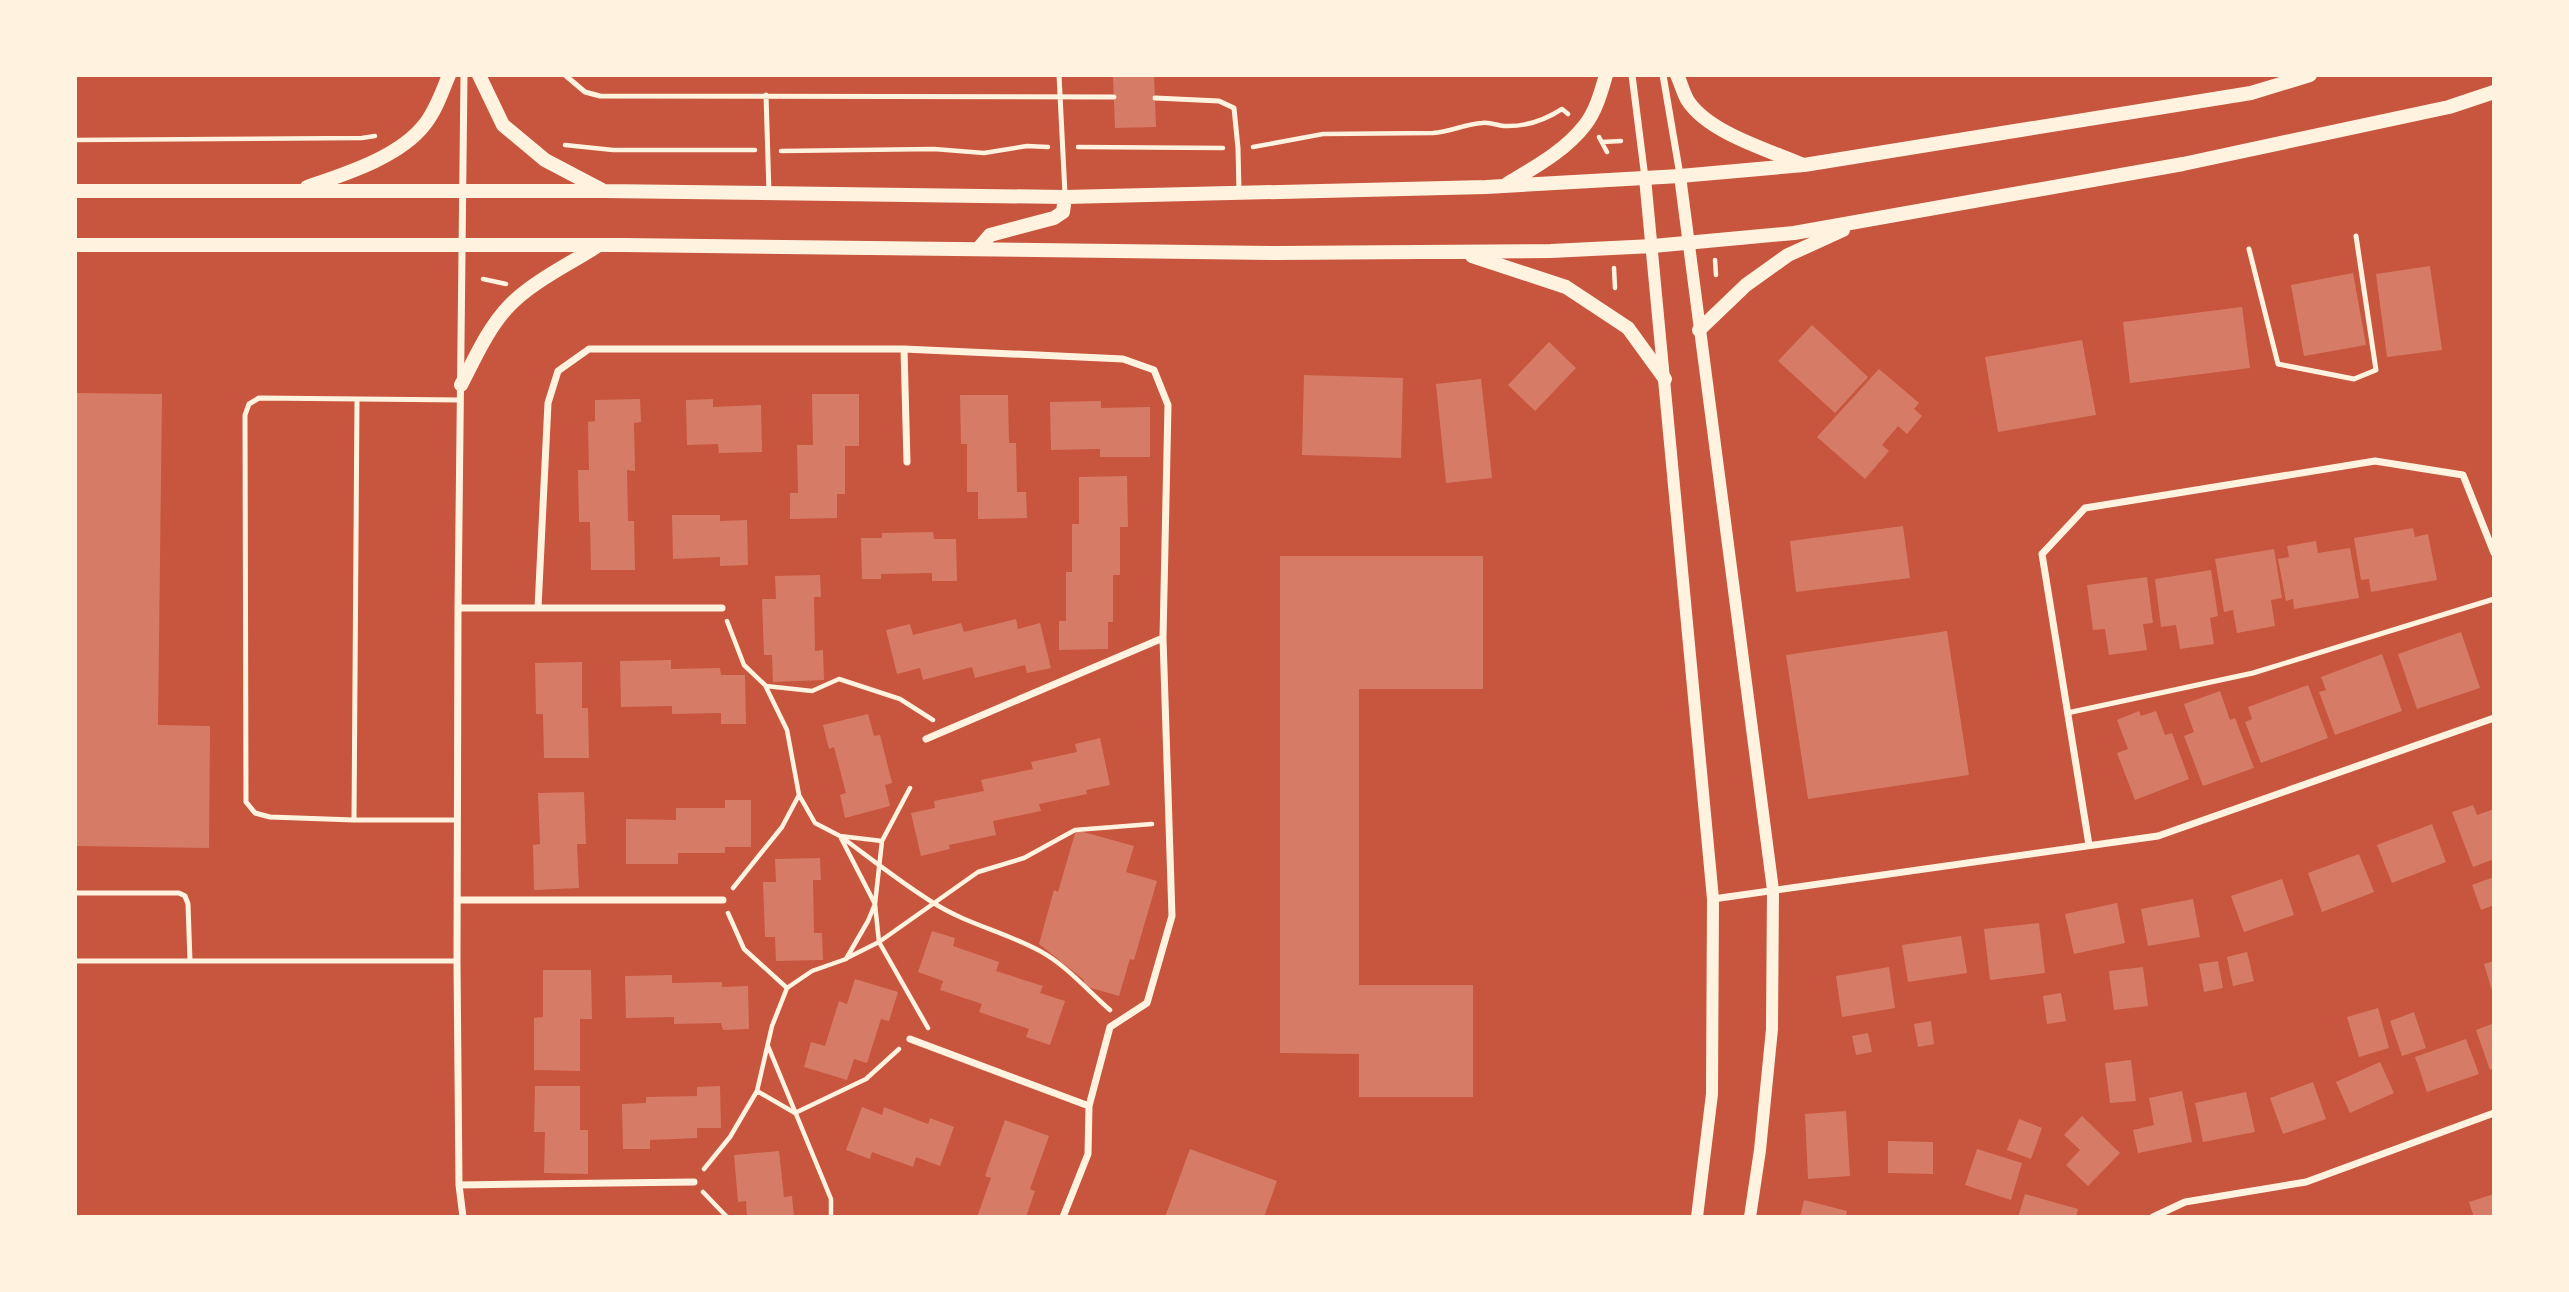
<svg xmlns="http://www.w3.org/2000/svg" width="2569" height="1292" font-family="'Golos Text',sans-serif">
	<style>
		.building { fill: #d67c66 }
		.lines { fill: none; stroke-linecap: round; stroke-linejoin: round }
		.path { stroke: #fff3e0; stroke-width: 4.5 }
		.service { stroke: #fff3e0; stroke-width: 5 }
		.minor { stroke: #fff3e0; stroke-width: 7 }
		.tertiary { stroke: #fff3e0; stroke-width: 12 }
		.secondary { stroke: #fff3e0; stroke-width: 14 }
	</style>
	<rect width="100%" height="100%" fill="#c8553d"/>
	<path class="building" d="M 1154,75 L 1156,127 L 1115,128 L 1113,76 Z
		M 2430,266 L 2442,350 L 2387,357 L 2376,274 Z
		M 2353,273 L 2366,345 L 2304,356 L 2291,285 Z
		M 2242,307 L 2250,368 L 2130,383 L 2123,322 Z
		M 1812,325 L 1868,377 L 1835,413 L 1778,361 Z
		M 2082,340 L 2096,415 L 1998,432 L 1985,357 Z
		M 1549,342 L 1576,368 L 1535,411 L 1508,385 Z
		M 1879,369 L 1919,403 L 1914,409 L 1922,416 L 1907,434 L 1898,426 L 1882,445 L 1889,451 L 1865,479 L 1817,437 Z
		M 1304,375 L 1403,378 L 1401,458 L 1302,455 Z
		M 1481,379 L 1492,478 L 1446,483 L 1436,384 Z
		M 75,393 L 162,394 L 158,725 L 210,726 L 209,848 L 75,846 Z
		M 812,394 L 859,394 L 859,446 L 845,446 L 845,494 L 837,494 L 837,518 L 790,519 L 790,493 L 798,493 L 797,445 L 813,445 Z
		M 960,395 L 1008,395 L 1009,443 L 1016,443 L 1017,492 L 1026,492 L 1027,518 L 978,519 L 978,492 L 967,492 L 967,444 L 961,444 Z
		M 640,399 L 641,422 L 634,423 L 635,471 L 627,470 L 628,521 L 634,521 L 635,570 L 591,570 L 590,522 L 579,522 L 578,470 L 589,470 L 588,422 L 595,421 L 595,400 Z
		M 713,399 L 713,407 L 761,405 L 762,452 L 719,453 L 718,444 L 687,445 L 686,400 Z
		M 1101,401 L 1101,408 L 1150,407 L 1150,457 L 1100,457 L 1100,449 L 1051,450 L 1050,402 Z
		M 1127,476 L 1128,527 L 1120,527 L 1120,575 L 1113,575 L 1113,622 L 1108,622 L 1108,649 L 1059,650 L 1059,621 L 1066,621 L 1066,572 L 1072,572 L 1072,524 L 1079,524 L 1079,477 Z
		M 672,515 L 720,515 L 720,521 L 747,520 L 748,565 L 720,566 L 720,557 L 673,559 Z
		M 1903,526 L 1910,578 L 1796,592 L 1790,541 Z
		M 2413,528 L 2415,537 L 2428,534 L 2437,580 L 2371,592 L 2369,579 L 2361,580 L 2354,538 Z
		M 933,532 L 934,539 L 956,539 L 957,581 L 932,581 L 932,573 L 881,574 L 881,579 L 862,579 L 861,538 L 882,538 L 882,533 Z
		M 2316,541 L 2318,553 L 2350,548 L 2359,598 L 2294,609 L 2293,599 L 2286,601 L 2278,559 L 2289,557 L 2287,546 Z
		M 2274,549 L 2282,598 L 2271,600 L 2275,626 L 2237,633 L 2233,610 L 2224,612 L 2215,559 Z
		M 1280,556 L 1483,556 L 1483,689 L 1359,689 L 1359,985 L 1473,985 L 1473,1097 L 1359,1097 L 1359,1054 L 1280,1053 Z
		M 2211,570 L 2218,616 L 2210,618 L 2214,644 L 2180,649 L 2176,625 L 2161,627 L 2155,579 Z
		M 820,575 L 821,597 L 814,597 L 815,651 L 823,650 L 824,680 L 773,682 L 772,655 L 764,655 L 762,599 L 776,599 L 775,576 Z
		M 2147,577 L 2153,623 L 2143,624 L 2147,650 L 2109,655 L 2105,629 L 2093,630 L 2087,585 Z
		M 1016,619 L 1018,629 L 1040,623 L 1051,668 L 1027,673 L 1025,665 L 975,678 L 972,667 L 923,680 L 920,668 L 897,674 L 886,630 L 910,624 L 913,635 L 961,623 L 964,632 Z
		M 1947,631 L 1969,775 L 1808,799 L 1786,655 Z
		M 2461,632 L 2480,688 L 2417,709 L 2398,654 Z
		M 2382,654 L 2402,711 L 2335,735 L 2319,692 L 2326,690 L 2321,677 Z
		M 671,660 L 671,669 L 720,668 L 721,675 L 745,675 L 746,724 L 721,724 L 721,713 L 672,714 L 672,706 L 621,707 L 620,661 Z
		M 582,662 L 582,708 L 588,708 L 589,758 L 544,758 L 543,714 L 536,714 L 535,663 Z
		M 2308,685 L 2328,738 L 2261,763 L 2245,722 L 2252,719 L 2248,707 Z
		M 2220,691 L 2230,720 L 2235,718 L 2254,768 L 2203,786 L 2184,736 L 2194,732 L 2184,704 Z
		M 2139,711 L 2141,716 L 2156,711 L 2165,735 L 2172,733 L 2189,779 L 2135,800 L 2117,753 L 2128,749 L 2117,720 Z
		M 868,714 L 874,736 L 880,735 L 892,783 L 885,785 L 890,806 L 845,818 L 840,795 L 846,793 L 834,747 L 829,749 L 823,725 Z
		M 1100,738 L 1110,785 L 1086,790 L 1087,794 L 1039,804 L 1041,811 L 993,821 L 996,835 L 949,845 L 950,849 L 921,856 L 911,813 L 935,808 L 934,801 L 984,791 L 981,780 L 1033,769 L 1031,762 L 1077,752 L 1075,744 Z
		M 584,792 L 586,844 L 577,844 L 579,888 L 534,890 L 533,845 L 540,844 L 538,793 Z
		M 725,800 L 751,800 L 751,847 L 725,847 L 725,853 L 678,853 L 678,864 L 626,864 L 626,819 L 676,820 L 676,808 L 725,808 Z
		M 2473,805 L 2477,815 L 2494,809 L 2494,859 L 2473,867 L 2452,812 Z
		M 2432,824 L 2446,862 L 2392,883 L 2377,845 Z
		M 1076,830 L 1134,846 L 1126,872 L 1157,881 L 1134,960 L 1130,959 L 1119,996 L 1084,986 L 1084,980 L 1039,944 L 1054,890 L 1058,892 Z
		M 2359,854 L 2374,892 L 2322,912 L 2308,873 Z
		M 820,858 L 821,880 L 813,880 L 814,933 L 822,933 L 823,960 L 776,961 L 775,937 L 765,937 L 763,882 L 776,882 L 775,859 Z
		M 2494,877 L 2494,905 L 2481,910 L 2472,885 Z
		M 2282,879 L 2294,915 L 2244,932 L 2231,896 Z
		M 2193,899 L 2200,937 L 2148,946 L 2141,909 Z
		M 2117,903 L 2125,943 L 2074,954 L 2065,914 Z
		M 2039,923 L 2045,973 L 1990,980 L 1984,929 Z
		M 932,931 L 955,938 L 953,946 L 999,962 L 996,971 L 1043,986 L 1040,993 L 1065,1001 L 1050,1045 L 1026,1037 L 1029,1029 L 979,1012 L 982,1004 L 940,990 L 943,981 L 918,972 Z
		M 1961,936 L 1967,973 L 1908,982 L 1902,945 Z
		M 2247,952 L 2254,981 L 2233,986 L 2227,957 Z
		M 2218,961 L 2223,988 L 2204,992 L 2199,964 Z
		M 2494,961 L 2494,994 L 2493,994 L 2484,964 Z
		M 1889,967 L 1895,1008 L 1842,1017 L 1836,976 Z
		M 2143,967 L 2148,1006 L 2114,1010 L 2109,971 Z
		M 543,970 L 591,970 L 592,1019 L 580,1019 L 580,1071 L 534,1070 L 534,1018 L 543,1017 Z
		M 672,975 L 672,983 L 722,982 L 722,987 L 748,986 L 749,1029 L 723,1030 L 721,1023 L 674,1024 L 674,1017 L 626,1018 L 625,976 Z
		M 855,979 L 898,992 L 889,1021 L 881,1019 L 867,1063 L 854,1059 L 847,1080 L 804,1067 L 811,1042 L 825,1046 L 839,1001 L 847,1004 Z
		M 2061,993 L 2066,1021 L 2047,1024 L 2043,996 Z
		M 2378,1008 L 2389,1048 L 2359,1057 L 2347,1017 Z
		M 2414,1012 L 2426,1048 L 2402,1056 L 2390,1021 Z
		M 1931,1021 L 1934,1044 L 1918,1047 L 1914,1024 Z
		M 2494,1023 L 2494,1068 L 2490,1070 L 2476,1030 Z
		M 1868,1033 L 1872,1052 L 1856,1055 L 1852,1036 Z
		M 2466,1039 L 2479,1074 L 2427,1092 L 2415,1057 Z
		M 2131,1060 L 2136,1101 L 2110,1103 L 2105,1063 Z
		M 2380,1062 L 2394,1093 L 2350,1113 L 2336,1082 Z
		M 2313,1082 L 2326,1119 L 2283,1134 L 2270,1098 Z
		M 535,1086 L 580,1086 L 580,1130 L 588,1130 L 588,1174 L 544,1173 L 545,1132 L 534,1132 Z
		M 720,1086 L 721,1128 L 697,1128 L 697,1138 L 650,1140 L 650,1149 L 623,1149 L 622,1104 L 646,1103 L 646,1097 L 697,1096 L 697,1087 Z
		M 2182,1091 L 2192,1142 L 2138,1153 L 2133,1130 L 2154,1125 L 2149,1098 Z
		M 2246,1092 L 2255,1132 L 2203,1142 L 2195,1103 Z
		M 862,1107 L 882,1115 L 884,1107 L 928,1124 L 930,1118 L 954,1127 L 940,1166 L 916,1157 L 913,1167 L 872,1152 L 870,1159 L 846,1150 Z
		M 1846,1111 L 1850,1176 L 1808,1179 L 1805,1114 Z
		M 2082,1116 L 2120,1153 L 2088,1186 L 2066,1165 L 2080,1150 L 2064,1135 Z
		M 2019,1119 L 2042,1128 L 2031,1159 L 2007,1150 Z
		M 1005,1120 L 1049,1136 L 1030,1189 L 1035,1191 L 1026,1217 L 977,1217 L 991,1178 L 985,1176 Z
		M 1888,1141 L 1933,1142 L 1933,1174 L 1888,1173 Z
		M 1190,1149 L 1277,1181 L 1264,1217 L 1165,1217 Z
		M 1977,1149 L 2022,1163 L 2011,1200 L 1965,1185 Z
		M 779,1151 L 784,1197 L 792,1196 L 794,1217 L 747,1217 L 746,1201 L 738,1202 L 734,1155 Z
		M 2025,1194 L 2078,1209 L 2076,1217 L 2018,1217 Z
		M 2494,1194 L 2494,1217 L 2474,1217 L 2469,1202 Z
		M 1804,1200 L 1847,1211 L 1846,1217 L 1800,1217 Z"/>
	<g class="lines">
		<path class="path" d="M 1599,137 L 1607,152
			M 75,140 L 362,138 L 375,136
			M 1602,142 L 1621,141
			M 565,145 L 613,150 L 755,150
			M 1078,147 L 1223,148
			M 1253,147 L 1323,134 L 1433,133 C 1450,132 1465,124 1482,123 C 1490,122 1496,125 1504,126 C 1525,127 1545,120 1562,109 L 1568,114
			M 781,151 L 934,149 L 984,153 L 1027,146 L 1048,147
			M 1715,260 L 1716,275
			M 1614,268 L 1615,288
			M 483,279 L 506,284
			M 727,621 L 744,665 L 766,686 L 812,691 L 839,679 L 900,699 L 933,720
			M 766,687 L 787,730 L 799,795 L 815,823 L 840,836 L 882,841
			M 840,836 C 870,858 900,882 932,902 C 966,924 1005,932 1040,951 C 1066,965 1088,991 1110,1010
			M 841,838 L 875,904 L 879,942 L 928,1028
			M 733,888 L 782,827 L 799,795
			M 728,913 L 744,949 L 787,988
			M 847,958 L 879,942 L 978,872 L 1024,858 L 1075,830 L 1152,824
			M 768,1046 L 831,1199 L 831,1217
			M 757,1091 L 795,1113 L 866,1079 L 899,1049
			M 704,1169 L 730,1137 L 757,1091 L 772,1026 L 787,988 L 812,971 L 846,959 L 868,921 L 875,904 L 882,841 L 910,788
			M 703,1192 L 727,1217"/>
		<path class="service" d="M 565,75 L 585,92 L 600,96 L 1114,97
			M 1059,75 L 1065,194
			M 766,95 L 769,193
			M 1155,98 L 1219,101 L 1234,108 L 1238,148 L 1239,192
			M 2249,249 L 2278,364 L 2354,379 L 2376,370 L 2356,236
			M 2067,713 L 2253,673 L 2494,599
			M 354,820 L 357,399
			M 457,820 L 354,820 L 270,817 L 255,813 L 246,802 L 245,415 L 249,404 L 259,398 L 461,400
			M 75,893 L 179,893 L 185,896 L 188,904 L 190,961
			M 75,961 L 457,961"/>
		<path class="minor" d="M 1632,75 L 1645,178
			M 1663,75 L 1680,175
			M 904,349 L 907,462
			M 458,608 L 722,608
			M 538,608 L 548,403 L 558,371 L 589,349 L 904,349 L 1123,359 L 1154,370 L 1168,405 L 1163,638 L 1172,916 L 1147,1003 L 1110,1027 L 1089,1106 L 1088,1154 L 1063,1217
			M 926,739 L 1163,638
			M 2089,845 L 2042,554 L 2085,508 L 2375,461 L 2463,475 L 2494,553
			M 1713,899 L 2158,836 L 2494,718
			M 457,900 L 723,900
			M 910,1039 L 1089,1106
			M 459,1185 L 694,1182
			M 463,1217 L 459,1185 L 457,961 L 458,608 L 464,75
			M 2153,1217 L 2185,1202 L 2306,1182 L 2494,1113"/>
		<path class="tertiary" d="M 1680,176 L 1773,890 L 1772,1029 L 1760,1150 L 1750,1217
			M 1645,178 L 1713,899 L 1712,1094 L 1697,1217"/>
		<path class="secondary" d="M 479,75 L 503,125 L 545,160 L 602,190
			M 1677,75 C 1681,83 1683,93 1688,101 C 1709,133 1769,150 1803,165
			M 1507,184 C 1535,167 1565,151 1585,125 C 1596,111 1601,92 1606,75
			M 307,187 C 345,174 400,157 425,124 C 436,110 442,92 449,75
			M 75,191 L 604,191 L 1065,197 L 1486,187 L 1680,176 L 1804,165 L 2251,93 L 2310,75
			M 75,245 L 623,245 L 1276,253 L 1551,251 L 1653,246 L 1794,233 L 2183,164 L 2449,107 L 2494,92
			M 978,249 L 990,235 L 1054,218 L 1063,212 L 1065,197
			M 1472,256 L 1566,287 L 1628,328 L 1665,379
			M 1699,330 L 1746,285 L 1788,255 L 1843,230
			M 461,385 C 475,358 488,328 509,306 C 533,281 570,264 599,245"/>
	</g>
	<rect width="2569" height="1292" fill="none" stroke="#fff3e0" stroke-width="154"/>
</svg>
